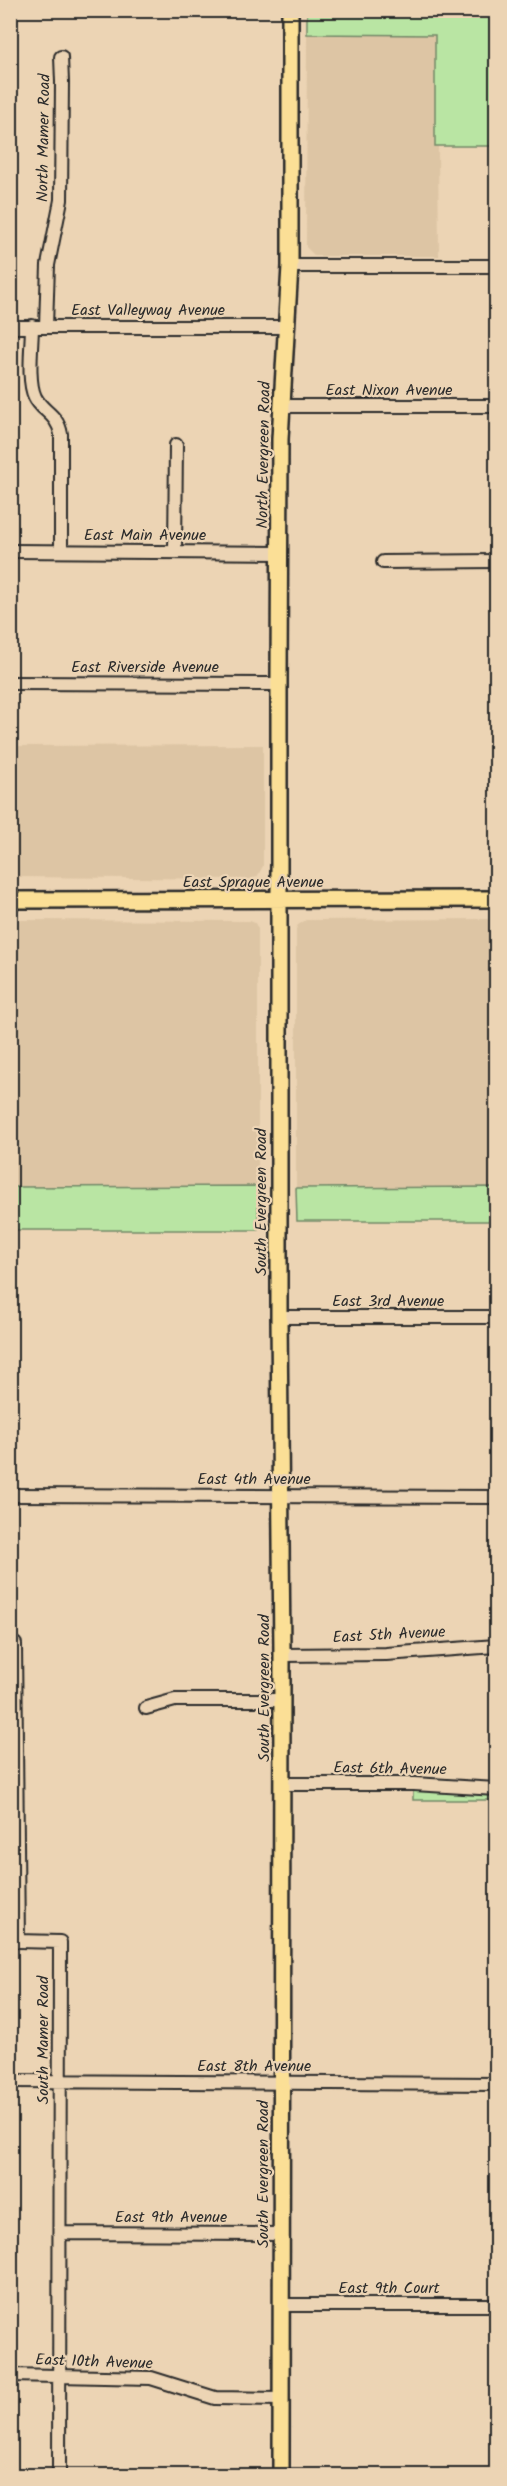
<svg xmlns="http://www.w3.org/2000/svg" width="507" height="2486" font-family="Kalam,sans-serif">
	<style>
		.built { fill: #ddc5a4 }
		.green { fill: #b9e5a3; stroke: #728867; stroke-width: 1.5 }
		.lines { fill: none; stroke-linecap: round; stroke-linejoin: round }
		.minor-casing { stroke: #2b2b2b; stroke-width: 16 }
		.major-casing { stroke: #2b2b2b; stroke-width: 20 }
		.minor { stroke: #ecd4b4; stroke-width: 12 }
		.major { stroke: #fbdf96; stroke-width: 15 }
		.labels { text-anchor: middle; dominant-baseline: central; stroke-width: 4.5; stroke-linejoin: round; paint-order: stroke }
		.street-label { font-size: 16px; fill: #2b2b2b; stroke: #ecd4b4 }
	</style>
	<rect width="100%" height="100%" fill="#ecd4b4"/>
	<filter id="ink" filterUnits="userSpaceOnUse"><feTurbulence type="fractalNoise" baseFrequency=".0167" numOctaves="2"/><feDisplacementMap in="SourceGraphic" scale="12" xChannelSelector="R" yChannelSelector="G"/><feConvolveMatrix kernelMatrix="1 2 1 2 8 2 1 2 1" color-interpolation-filters="sRGB"/></filter>
	<g filter="url(#ink)">
		<path class="built" d="M 307,34 L 435,35 L 435,145 L 438,146 L 439,256 L 315,256 L 306,247 Z
			M 263,745 L 263,866 L 257,877 L 250,879 L 11,877 L 11,746 Z
			M 496,919 L 496,1187 L 296,1188 L 296,929 L 298,925 L 306,920 Z
			M 10,920 L 250,921 L 255,923 L 258,929 L 258,1186 L 11,1187 Z"/>
		<path class="green" d="M 307,11 L 496,11 L 496,35 L 494,35 L 495,146 L 435,146 L 435,35 L 307,34 Z
			M 258,1186 L 258,1230 L 11,1230 L 11,1187 Z
			M 496,1187 L 496,1221 L 297,1221 L 296,1188 Z
			M 413,1789 L 496,1794 L 496,1800 L 413,1800 Z"/>
		<g class="lines">
			<defs>
				<path id="minor" d="M 290,266 L 496,266
					M 32,326 C 32,344 27,381 35,397 C 42,412 57,413 61,434 L 61,551
					M 46,326 L 48,265 L 61,200 L 62,82 L 61,57
					M 10,327 L 286,327
					M 281,406 L 496,406
					M 10,551 L 280,553
					M 175,552 L 176,445
					M 383,562 L 496,561
					M 10,683 L 279,684
					M 279,1317 L 496,1317
					M 10,1495 L 496,1497
					M 10,1644 L 15,1644 L 18,1941 L 60,1942 L 59,2476
					M 282,1655 L 386,1654 L 496,1646
					M 146,1708 L 175,1700 L 282,1700
					M 282,1784 L 414,1784 L 496,1789
					M 10,2081 L 496,2084
					M 61,2233 L 280,2234
					M 281,2305 L 496,2305
					M 10,2375 L 151,2378 L 215,2398 L 281,2399"/>
				<path id="major" d="M 10,900 L 496,899
					M 281,2476 L 282,1655 L 279,1317 L 279,680 L 280,439 L 290,266 L 290,10"/>
			</defs>
			<use href="#minor" class="minor-casing"/>
			<use href="#major" class="major-casing"/>
			<use href="#minor" class="minor"/>
			<use href="#major" class="major"/>
		</g>
	</g>
	<g class="labels">
		<g class="street-label">
			<text transform="translate(44 138) rotate(-89)">North Mamer Road</text>
			<text x="148" y="310">East Valleyway Avenue</text>
			<text x="389" y="390">East Nixon Avenue</text>
			<text transform="translate(264 455) rotate(-89)">North Evergreen Road</text>
			<text x="145" y="535">East Main Avenue</text>
			<text x="145" y="667">East Riverside Avenue</text>
			<text x="253" y="882">East Sprague Avenue</text>
			<text transform="translate(261 1202) rotate(-90)">South Evergreen Road</text>
			<text x="388" y="1301">East 3rd Avenue</text>
			<text x="254" y="1479">East 4th Avenue</text>
			<text transform="translate(389 1635) rotate(-3)">East 5th Avenue</text>
			<text transform="translate(264 1688) rotate(-90)">South Evergreen Road</text>
			<text transform="translate(390 1769) rotate(1)">East 6th Avenue</text>
			<text transform="translate(43 2040) rotate(-90)">South Mamer Road</text>
			<text x="254" y="2066">East 8th Avenue</text>
			<text transform="translate(263 2174) rotate(-90)">South Evergreen Road</text>
			<text x="171" y="2217">East 9th Avenue</text>
			<text x="389" y="2288">East 9th Court</text>
			<text transform="translate(94 2362) rotate(2)">East 10th Avenue</text>
		</g>
	</g>
	<rect width="507" height="2486" fill="none" stroke="#ecd4b4" stroke-width="36"/>
	<rect x="18" y="18" width="471" height="2450" fill="none" stroke="#2b2b2b" stroke-width="2" filter="url(#ink)"/>
</svg>
